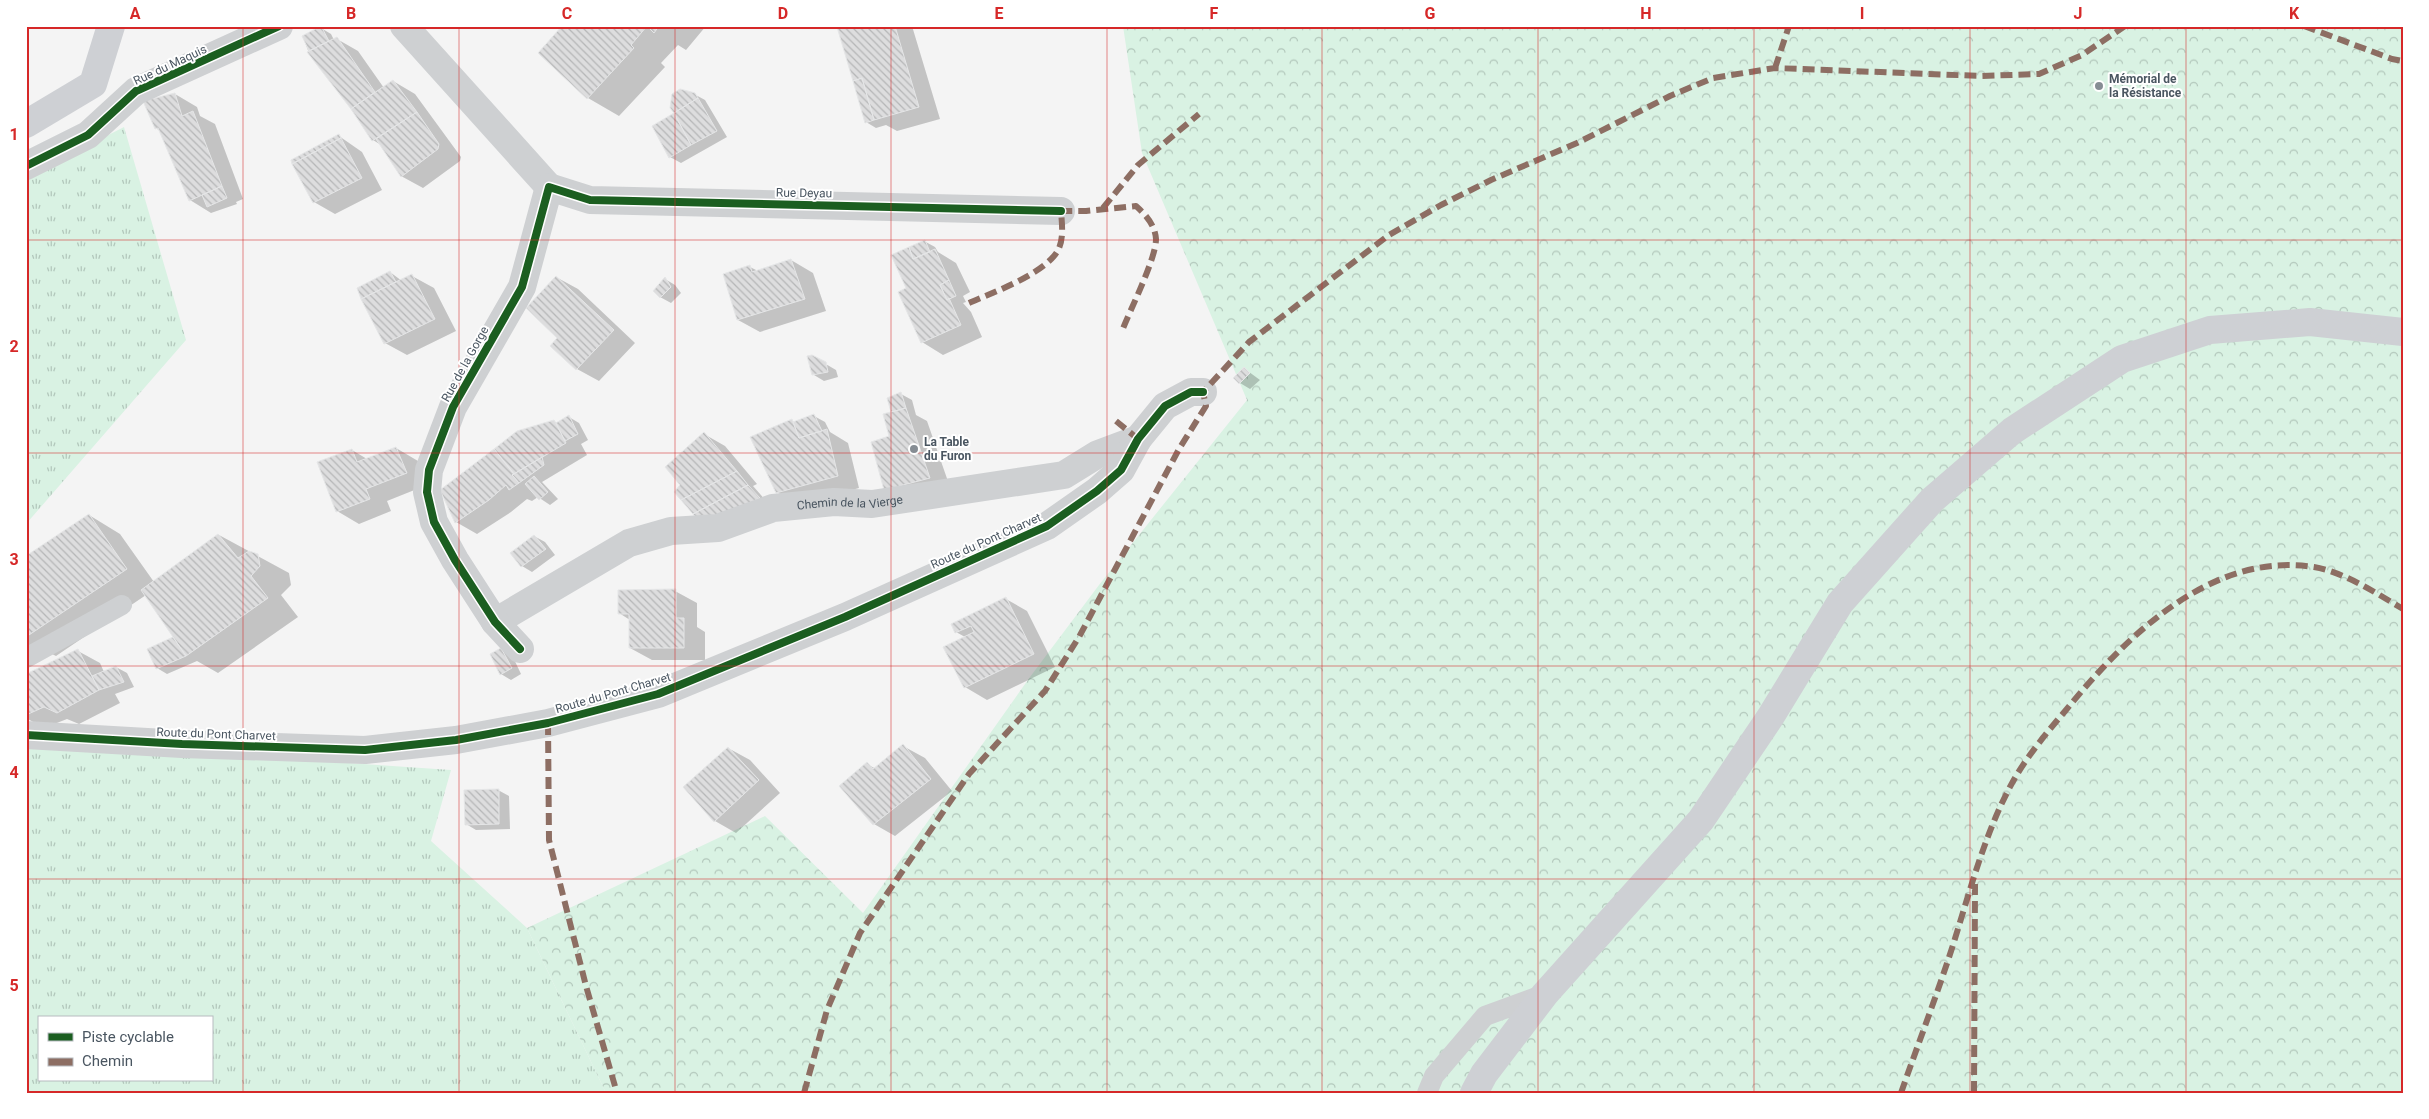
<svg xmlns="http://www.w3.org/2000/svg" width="2429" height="1119" font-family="Roboto,sans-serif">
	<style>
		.grass { fill: url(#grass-tufts); fill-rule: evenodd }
		.forest { fill: url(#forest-crowns) }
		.shadow { fill: #0003 }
		.building { fill: url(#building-back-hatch); stroke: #e5e6e7 }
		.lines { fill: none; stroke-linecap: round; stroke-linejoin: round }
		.lane { stroke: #ced0d2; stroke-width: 20 }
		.street { stroke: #ced0d2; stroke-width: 28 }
		.secondary { stroke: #ced0d4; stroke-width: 28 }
		.quiet { stroke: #8d6e63; stroke-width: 6; stroke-dasharray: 12 6; stroke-linecap: butt }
		.cycleway-casing { stroke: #fff; stroke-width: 11 }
		.cycleway { stroke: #1b5e20; stroke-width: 8 }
		.grid { fill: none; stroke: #d62828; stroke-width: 1; stroke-opacity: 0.55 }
		.poi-dot { fill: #868d94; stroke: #fff; stroke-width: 2 }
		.labels { text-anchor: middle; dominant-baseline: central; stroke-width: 4; stroke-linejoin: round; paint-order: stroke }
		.street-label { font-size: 12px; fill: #4a5661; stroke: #fff }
		.poi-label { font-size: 12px; font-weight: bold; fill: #4a5661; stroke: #fff; text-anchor: start }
		.neatline { fill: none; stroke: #d62828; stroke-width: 2 }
		.grid-label { font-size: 16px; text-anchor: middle; font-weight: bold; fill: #d62828 }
	</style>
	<defs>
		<pattern id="grass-tufts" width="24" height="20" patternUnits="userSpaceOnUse" patternTransform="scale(1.25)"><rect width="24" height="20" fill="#d9f2e3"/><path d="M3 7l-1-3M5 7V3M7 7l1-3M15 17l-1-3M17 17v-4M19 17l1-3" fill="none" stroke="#b2c7bb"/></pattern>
		<pattern id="forest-crowns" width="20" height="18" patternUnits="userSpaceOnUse" patternTransform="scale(1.25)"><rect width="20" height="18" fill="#d9f2e3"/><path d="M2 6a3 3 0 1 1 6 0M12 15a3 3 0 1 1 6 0" fill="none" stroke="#b2c7bb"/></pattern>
		<pattern id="building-back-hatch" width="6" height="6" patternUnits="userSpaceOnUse" patternTransform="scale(1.25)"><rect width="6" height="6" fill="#ddddde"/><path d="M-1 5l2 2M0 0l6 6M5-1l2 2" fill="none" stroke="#b5b6b7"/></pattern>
	</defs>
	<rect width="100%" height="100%" fill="#f4f4f4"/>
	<path class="grass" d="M 124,127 L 186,340 L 26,524 L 26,177 Z
		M 26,741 L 451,770 L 431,841 L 527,928 L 606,1093 L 26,1093 ZM 39,1018 L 211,1018 L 211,1080 L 39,1080 Z"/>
	<path class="forest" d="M 1123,26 L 2403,26 L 2403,1093 L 606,1093 L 527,928 L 765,816 L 863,913 L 1030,677 L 1099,585 L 1247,400 L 1142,153 Z"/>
	<path class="shadow" d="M 572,26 L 706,26 L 686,50 L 678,45 L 661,63 L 665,67 L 619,116 L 588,98 L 568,30 Z
		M 846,26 L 912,26 L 940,119 L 897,131 L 886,125 L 876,128 L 866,122 Z
		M 321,28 L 331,34 L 334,40 L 337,39 L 358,51 L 384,88 L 393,81 L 415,94 L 461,157 L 460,161 L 423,188 L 401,176 L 381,145 L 373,140 L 352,109 L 309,53 L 303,37 Z
		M 175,94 L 197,107 L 200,116 L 215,124 L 243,199 L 236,202 L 237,204 L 211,213 L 190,200 L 161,132 L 156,128 Z
		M 694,94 L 705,100 L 727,137 L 681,163 L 670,157 L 675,113 Z
		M 339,136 L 362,152 L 382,190 L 335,214 L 314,202 Z
		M 924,241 L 935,247 L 938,252 L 956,263 L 970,292 L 963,296 L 966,302 L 963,303 L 971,312 L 982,337 L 943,355 L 922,342 L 908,289 Z
		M 791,260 L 813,273 L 826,311 L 760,332 L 738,320 L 750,267 L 758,271 Z
		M 390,272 L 402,281 L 412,276 L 434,288 L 456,331 L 407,355 L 385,343 Z
		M 556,277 L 578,289 L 635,343 L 599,381 L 577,369 L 552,346 L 559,338 Z
		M 665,279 L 675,285 L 681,293 L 671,303 L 660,297 Z
		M 812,356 L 836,370 L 838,377 L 824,381 L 814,375 Z
		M 1245,369 L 1260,380 L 1250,389 L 1240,383 Z
		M 901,394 L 912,400 L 916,415 L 927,421 L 951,490 L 885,489 L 895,412 Z
		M 814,416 L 825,422 L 830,432 L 848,443 L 859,488 L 798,505 L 777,492 L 792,421 L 795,423 Z
		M 569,417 L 579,423 L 588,440 L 581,444 L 587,455 L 542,482 L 558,499 L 550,505 L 538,497 L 532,501 L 527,499 L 511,512 L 477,534 L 456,522 L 554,421 L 557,423 Z
		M 704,434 L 725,446 L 757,484 L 753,486 L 769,504 L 682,485 Z
		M 396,448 L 418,461 L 427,485 L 387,501 L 391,511 L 359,524 L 337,511 L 352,450 L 367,459 Z
		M 89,515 L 120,534 L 154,582 L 219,535 L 289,573 L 291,585 L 281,595 L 298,617 L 218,673 L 197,661 L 167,674 L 157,668 L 173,638 L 177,641 L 146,595 L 56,656 L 46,651 L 26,661 L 26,557 Z
		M 534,536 L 545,542 L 555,555 L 532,572 L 522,566 Z
		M 675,591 L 697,603 L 697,627 L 705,632 L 705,660 L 652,660 L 630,648 L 630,620 L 619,613 Z
		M 1006,599 L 1027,611 L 1055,667 L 987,700 L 965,687 L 945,648 L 965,637 L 956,632 Z
		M 501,649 L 512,655 L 521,674 L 511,680 L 501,674 Z
		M 78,651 L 100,663 L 104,672 L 116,667 L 127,673 L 134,687 L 115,694 L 120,703 L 79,724 L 67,719 L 44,728 L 26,718 L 26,676 Z
		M 903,746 L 925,758 L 952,791 L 895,836 L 874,824 L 867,764 L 876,769 Z
		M 728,748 L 750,760 L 780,793 L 736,833 L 715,821 Z
		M 498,790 L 509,796 L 510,829 L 476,830 L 466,824 Z"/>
	<path class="building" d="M 321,26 L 329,41 L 309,51 L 302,36 Z
		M 562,26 L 568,29 L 570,26 L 659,26 L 654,33 L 647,26 L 631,45 L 634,48 L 587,99 L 538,53 Z
		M 841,26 L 895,26 L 919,107 L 874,120 L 862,78 L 853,81 L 837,27 Z
		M 337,37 L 375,92 L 351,109 L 307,52 Z
		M 862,78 L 874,120 L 865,123 L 853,81 Z
		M 393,80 L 417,112 L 372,141 L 351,109 Z
		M 680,89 L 695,93 L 698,98 L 674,113 L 670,108 L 672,94 Z
		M 175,93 L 182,116 L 193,111 L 222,186 L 189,201 L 158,128 L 155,129 L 143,101 Z
		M 698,98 L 717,131 L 691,145 L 674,113 Z
		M 417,112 L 439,144 L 438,149 L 401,177 L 376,139 Z
		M 674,113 L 691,145 L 669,158 L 652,126 Z
		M 339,134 L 341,138 L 292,164 L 291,160 Z
		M 341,138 L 362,178 L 313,203 L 292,164 Z
		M 222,186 L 227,198 L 207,207 L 202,195 Z
		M 925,240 L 930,252 L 913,259 L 909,247 Z
		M 909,247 L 913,259 L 935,249 L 949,280 L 940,285 L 947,300 L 949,298 L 961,325 L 921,343 L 898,292 L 906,288 L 891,255 Z
		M 791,259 L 805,299 L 737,320 L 723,274 L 750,265 L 752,272 Z
		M 390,271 L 396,282 L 361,299 L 357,288 Z
		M 412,274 L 435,319 L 384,344 L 361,299 Z
		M 556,276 L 614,330 L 576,370 L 550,346 L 557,338 L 526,308 Z
		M 665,277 L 671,287 L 660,298 L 653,291 Z
		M 949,280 L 956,296 L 947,300 L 940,285 Z
		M 812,355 L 826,362 L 828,372 L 812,375 L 807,356 Z
		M 1244,367 L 1250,373 L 1239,384 L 1233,378 Z
		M 901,392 L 906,408 L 891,412 L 887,398 Z
		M 906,408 L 930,478 L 884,490 L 871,442 L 889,436 L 883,414 Z
		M 814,414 L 822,431 L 799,438 L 793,422 Z
		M 569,415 L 578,434 L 565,441 L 556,423 Z
		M 792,419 L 799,438 L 827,429 L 838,476 L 776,493 L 750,437 Z
		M 554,420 L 566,443 L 514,474 L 494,449 L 517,431 Z
		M 704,432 L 737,471 L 681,500 L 674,492 L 680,485 L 665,467 Z
		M 396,447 L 407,473 L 366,489 L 370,499 L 336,512 L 317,462 L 352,449 L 357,462 Z
		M 494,449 L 514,474 L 512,475 L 519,483 L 509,490 L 506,485 L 489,500 L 455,523 L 440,490 Z
		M 542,457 L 544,465 L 519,483 L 512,475 Z
		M 737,471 L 748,485 L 693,514 L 681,500 Z
		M 534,476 L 548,492 L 539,500 L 525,484 Z
		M 748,485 L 760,498 L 728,512 L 700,518 L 696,518 L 693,514 Z
		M 89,514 L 127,569 L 26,637 L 26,556 Z
		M 218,534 L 238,558 L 249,551 L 258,554 L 260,566 L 251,576 L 268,598 L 186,656 L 141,590 Z
		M 534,535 L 546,549 L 521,567 L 510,553 Z
		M 676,589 L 676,618 L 684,618 L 684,648 L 629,648 L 629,614 L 618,614 L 618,590 Z
		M 1006,597 L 1034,654 L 964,688 L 943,647 L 974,632 L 971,626 L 955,633 L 951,624 Z
		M 173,637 L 186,656 L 156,669 L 147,649 Z
		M 501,648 L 512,668 L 500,675 L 490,654 Z
		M 78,649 L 99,690 L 57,713 L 44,707 L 26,715 L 26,674 Z
		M 116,666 L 124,682 L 99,690 L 92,676 Z
		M 903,744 L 931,779 L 873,825 L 839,786 L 867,762 L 873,769 Z
		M 728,747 L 759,780 L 714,822 L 683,787 Z
		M 499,789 L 499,824 L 465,825 L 464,790 Z"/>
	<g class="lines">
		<path class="lane" d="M 26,658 L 122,605
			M 1427,1093 L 1434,1076 L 1485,1016 L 1545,994"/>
		<g class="street">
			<path d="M 404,26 L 549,187"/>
			<path d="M 26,166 L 88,135 L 136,91 L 279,26"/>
			<path d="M 549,187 L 590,200 L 1061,211"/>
			<path id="s1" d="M 495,622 L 629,543 L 671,531 L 718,528 L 773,508 L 834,502 L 872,504 L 1064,475 L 1098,454 L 1138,439"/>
			<path d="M 520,649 L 495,622 L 455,560 L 434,522 L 427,492 L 429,470 L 453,407 L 522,287 L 549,187"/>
			<path d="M 26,735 L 182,744 L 365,750 L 456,740 L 548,723 L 658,694 L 845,617 L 1047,526 L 1097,491 L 1121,470 L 1138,439 L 1165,406 L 1191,392 L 1203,392"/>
		</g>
		<path class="secondary" d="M 26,124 L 93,84 L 111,26
			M 1474,1093 L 1484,1074 L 1545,994 L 1701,820 L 1771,716 L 1840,603 L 1932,500 L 2012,431 L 2122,359 L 2210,330 L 2310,322 L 2403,332"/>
		<path class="quiet" d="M 2304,26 L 2392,59 L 2403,61
			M 1775,68 L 1789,26
			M 1103,208 L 1138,165 L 1199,114
			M 969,303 C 994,292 1036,277 1054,256 C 1065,244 1062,225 1061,211 L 1086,211 L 1136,206 C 1146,215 1155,225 1156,239 C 1156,259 1130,310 1122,331
			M 1116,421 L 1138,439
			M 548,723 L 549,840 L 586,986 L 617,1093
			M 804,1093 L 827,1010 L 860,933 L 969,774 L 1045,691 L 1079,637 L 1179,449 L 1206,406 L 1203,392 L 1249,342 L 1389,235 L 1441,205 L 1491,180 L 1577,143 L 1670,96 L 1713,78 L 1775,68 L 1981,76 L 2039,74 L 2082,55 L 2125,26
			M 1901,1093 C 1918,1044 1937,995 1953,945 C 1971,888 1986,828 2016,776 C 2030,753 2048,731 2066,710 C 2125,638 2210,551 2314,567 C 2344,572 2376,593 2403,609
			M 1974,1093 L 1975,884"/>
		<defs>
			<path id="cycleway" d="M 26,166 L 88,135 L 136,91 L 279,26
				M 520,649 L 495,622 L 455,560 L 434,522 L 427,492 L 429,470 L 453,407 L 522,287 L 549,187 L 590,200 L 1061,211
				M 26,735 L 182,744 L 365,750 L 456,740 L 548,723 L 658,694 L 845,617 L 1047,526 L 1097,491 L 1121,470 L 1138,439 L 1165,406 L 1191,392 L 1203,392"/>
		</defs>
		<use href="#cycleway" class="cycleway-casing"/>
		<use href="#cycleway" class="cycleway"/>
	</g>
	<path class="grid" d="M 243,26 L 243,1093M 459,26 L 459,1093M 675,26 L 675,1093M 891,26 L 891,1093M 1107,26 L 1107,1093M 1322,26 L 1322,1093M 1538,26 L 1538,1093M 1754,26 L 1754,1093M 1970,26 L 1970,1093M 2186,26 L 2186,1093M 26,240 L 2403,240M 26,453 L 2403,453M 26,666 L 2403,666M 26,879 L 2403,879"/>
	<g class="poi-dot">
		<circle cx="2099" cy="86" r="5"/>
		<circle cx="914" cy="449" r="5"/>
	</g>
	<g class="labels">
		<g class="street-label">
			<text transform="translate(170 65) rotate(-25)">Rue du Maquis</text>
			<text transform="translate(804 193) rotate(1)">Rue Deyau</text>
			<text transform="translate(465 364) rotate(-61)">Rue de la Gorge</text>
			<text stroke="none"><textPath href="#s1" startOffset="382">Chemin de la Vierge</textPath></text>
			<text transform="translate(986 541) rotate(-24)">Route du Pont Charvet</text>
			<text transform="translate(613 693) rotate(-16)">Route du Pont Charvet</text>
			<text transform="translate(216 734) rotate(2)">Route du Pont Charvet</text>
		</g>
		<g class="poi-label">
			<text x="2109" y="79">Mémorial de<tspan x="2109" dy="14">la Résistance</tspan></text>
			<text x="924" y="442">La Table<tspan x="924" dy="14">du Furon</tspan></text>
		</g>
	</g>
	<rect width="2429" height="1119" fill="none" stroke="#ffffff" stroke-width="55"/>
	<rect x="38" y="1016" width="175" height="65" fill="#ffffff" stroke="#b7bbc0"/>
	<rect x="48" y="1033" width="25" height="8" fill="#1b5e20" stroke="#b7bbc0"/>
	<text x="82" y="1042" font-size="15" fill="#4a5661">Piste cyclable</text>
	<rect x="48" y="1058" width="25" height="8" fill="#8d6e63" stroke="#b7bbc0"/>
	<text x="82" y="1066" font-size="15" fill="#4a5661">Chemin</text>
	<rect x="28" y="28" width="2374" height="1064" class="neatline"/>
	<g class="grid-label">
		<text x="135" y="19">A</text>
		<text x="351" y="19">B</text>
		<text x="567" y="19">C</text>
		<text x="783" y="19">D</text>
		<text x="999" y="19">E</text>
		<text x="1214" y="19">F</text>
		<text x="1430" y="19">G</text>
		<text x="1646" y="19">H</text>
		<text x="1862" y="19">I</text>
		<text x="2078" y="19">J</text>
		<text x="2294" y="19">K</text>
		<text x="14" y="140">1</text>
		<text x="14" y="352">2</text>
		<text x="14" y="565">3</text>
		<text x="14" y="778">4</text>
		<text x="14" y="991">5</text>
	</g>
</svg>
